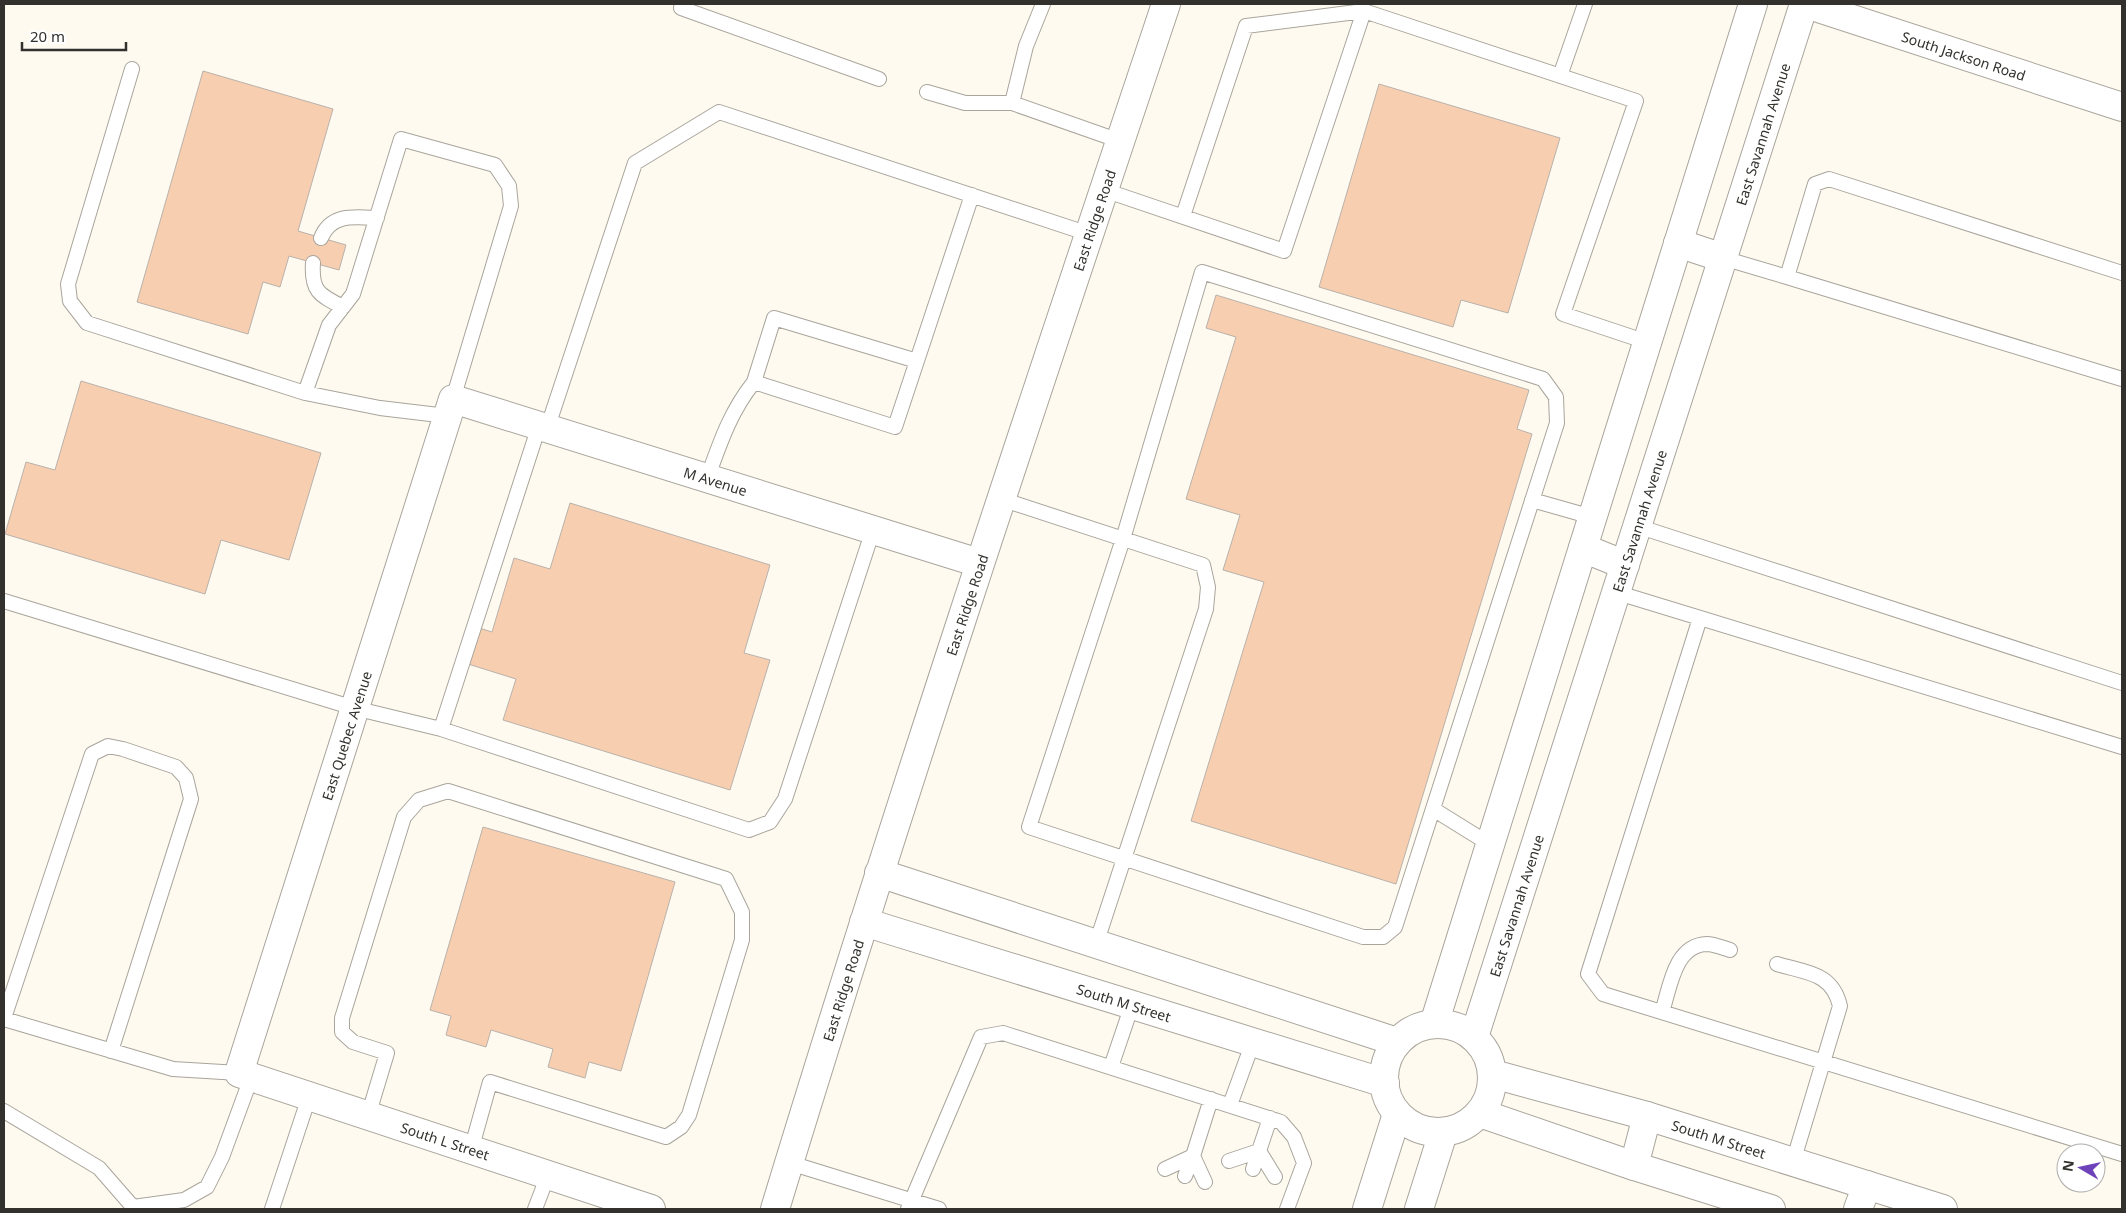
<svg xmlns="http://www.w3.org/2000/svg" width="2126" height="1213" font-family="'Noto Sans',sans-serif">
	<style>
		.building { fill: #f7cfb0; stroke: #b9b1aa }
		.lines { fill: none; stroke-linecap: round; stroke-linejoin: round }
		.lane-casing { stroke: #a9a59c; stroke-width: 16 }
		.street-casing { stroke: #a9a59c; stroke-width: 30 }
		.secondary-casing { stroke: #a9a59c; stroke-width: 30 }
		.lane { stroke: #fff; stroke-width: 14 }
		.street { stroke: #fff; stroke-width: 28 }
		.secondary { stroke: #fff; stroke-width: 28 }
		.labels { text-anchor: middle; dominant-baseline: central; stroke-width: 4; stroke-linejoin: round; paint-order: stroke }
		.street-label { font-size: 14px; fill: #32312d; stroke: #fff }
	</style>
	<rect width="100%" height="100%" fill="#fefaf0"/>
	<path class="building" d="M 203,71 L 333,109 L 298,231 L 346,245 L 339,270 L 289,256 L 280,287 L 263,282 L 248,334 L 137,302 Z
		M 1379,84 L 1560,138 L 1508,313 L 1461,300 L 1453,327 L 1319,287 Z
		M 1216,295 L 1529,390 L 1517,429 L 1532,434 L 1396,884 L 1191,821 L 1264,582 L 1223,570 L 1240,515 L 1186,499 L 1236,337 L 1206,328 Z
		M 81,381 L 321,453 L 289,560 L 221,540 L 205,594 L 5,534 L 26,462 L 55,470 Z
		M 570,503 L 770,565 L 744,653 L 770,660 L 730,790 L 503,720 L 516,679 L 468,664 L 479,628 L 492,632 L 514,558 L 550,569 Z
		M 483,827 L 675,882 L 621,1071 L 589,1062 L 585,1078 L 548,1067 L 553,1049 L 491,1030 L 486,1047 L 446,1035 L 451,1016 L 430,1010 Z"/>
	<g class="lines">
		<defs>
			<path id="lane" d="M 682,4 L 681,8 L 879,79
				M 1043,4 L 1026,46 L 1012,103 L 1120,141
				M 132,69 L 68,284 L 70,301 L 87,323 L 305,393 L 380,408 L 447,416
				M 1560,76 L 1585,4
				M 927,92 L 965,103 L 1012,103
				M 1104,190 L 1284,251 L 1364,11 L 1636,101 L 1563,314 L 1647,342
				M 1183,216 L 1246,26 L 1364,11
				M 321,238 C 331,213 354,217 377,218
				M 1723,258 L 1787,277 L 1815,184 L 1829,179 L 2122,273
				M 313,263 C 311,291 319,295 343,307
				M 1202,272 L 1543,379 L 1556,397 L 1557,423 L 1395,927 L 1383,937 L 1363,937 L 1029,827 L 1123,539 Z
				M 1787,277 L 2122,379
				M 917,361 L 774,318 L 754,382 L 895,427 L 972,195
				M 305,393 L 329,325 L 353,294 L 401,139 L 495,165 L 509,186 L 511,206 L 453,399
				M 539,426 L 441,729 L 749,830 L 770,822 L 785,799 L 873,530
				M 547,429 L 635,163 L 719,112 L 1089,234
				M 707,479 C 720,443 730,412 754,382
				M 1001,499 L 1203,565 L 1208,587 L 1206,609 L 1096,944
				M 1532,500 L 1592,517
				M 1637,526 L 2122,683
				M 1615,592 L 2122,747
				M 4,601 L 354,708 L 441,729
				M 1700,618 L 1588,974 L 1603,994 L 2122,1154
				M 1433,809 L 1491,845
				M 1777,964 C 1806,973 1832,972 1840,1006 L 1793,1162
				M 1662,1012 C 1670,988 1674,945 1707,944 C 1714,944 1723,948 1730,950
				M 4,1018 L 92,754 L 108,746 L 123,749 L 176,767 L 186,778 L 191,799 L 111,1051
				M 4,1019 L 173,1069 L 239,1073
				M 1111,1067 L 1132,1005
				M 1230,1105 L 1253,1042
				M 4,1111 L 99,1168 L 133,1207 L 184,1200 L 207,1187 L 222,1157 L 251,1078
				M 368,1116 L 387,1053 L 353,1042 L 342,1032 L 342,1018 L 404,817 L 419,800 L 448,791 L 726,879 L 742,912 L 742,940 L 689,1115 L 681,1127 L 666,1137 L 490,1082 L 471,1150
				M 1259,1151 L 1275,1177
				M 1193,1156 L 1205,1182
				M 1229,1161 L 1259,1151 L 1270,1118
				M 790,1163 L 939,1209
				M 1165,1169 L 1193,1156 L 1211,1099
				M 1253,1169 L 1259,1151
				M 1185,1176 L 1193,1156
				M 272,1209 L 309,1097
				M 535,1209 L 548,1175
				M 908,1209 L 981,1037 L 1003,1033 L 1281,1122 L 1294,1137 L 1304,1163 L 1287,1209"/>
			<g id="street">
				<path d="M 1678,243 L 1723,258"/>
				<path d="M 1583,548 L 1625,565"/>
				<path d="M 879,873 L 1397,1042"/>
				<path id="s1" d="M 864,922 L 1385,1083"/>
				<path d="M 1434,1024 L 1753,4"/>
				<circle cx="1438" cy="1078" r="54"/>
				<path id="s2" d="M 1474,1037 L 1804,4"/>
				<path id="s3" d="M 1493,1074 L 1647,1116 L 1943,1209"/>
				<path d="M 1480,1113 L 1634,1166 L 1771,1209"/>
				<path d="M 1634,1166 L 1647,1116"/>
				<path id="s4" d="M 651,1209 L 239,1073 L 453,399 L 979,563"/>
				<path d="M 1367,1209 L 1397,1114"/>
				<path d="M 1419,1209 L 1443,1133"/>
				<path d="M 1858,1209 L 1867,1185"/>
			</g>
			<g id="secondary">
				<path id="s5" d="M 1806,4 L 2122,107"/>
				<path id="s6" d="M 775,1209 C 898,805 1032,405 1166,4"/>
			</g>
		</defs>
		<use href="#lane" class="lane-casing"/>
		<use href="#street" class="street-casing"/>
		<use href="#secondary" class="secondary-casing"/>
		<use href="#lane" class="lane"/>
		<use href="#street" class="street"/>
		<use href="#secondary" class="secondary"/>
	</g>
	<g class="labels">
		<g class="street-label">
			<text stroke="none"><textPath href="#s5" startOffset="166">South Jackson Road</textPath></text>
			<text stroke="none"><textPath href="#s2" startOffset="948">East Savannah Avenue</textPath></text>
			<text stroke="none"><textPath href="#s6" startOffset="1039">East Ridge Road</textPath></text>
			<text stroke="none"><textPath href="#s4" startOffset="1416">M Avenue</textPath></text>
			<text stroke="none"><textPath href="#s2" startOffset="542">East Savannah Avenue</textPath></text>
			<text stroke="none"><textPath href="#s6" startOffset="634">East Ridge Road</textPath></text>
			<text stroke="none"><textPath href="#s4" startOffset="788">East Quebec Avenue</textPath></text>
			<text stroke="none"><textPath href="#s2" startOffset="138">East Savannah Avenue</textPath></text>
			<text stroke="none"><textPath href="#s6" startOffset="229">East Ridge Road</textPath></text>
			<text stroke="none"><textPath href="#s1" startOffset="272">South M Street</textPath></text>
			<text stroke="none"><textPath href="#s3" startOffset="235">South M Street</textPath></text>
			<text transform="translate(445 1141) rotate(18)">South L Street</text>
		</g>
	</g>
	<rect width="2126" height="1213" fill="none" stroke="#32312d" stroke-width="10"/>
	<g transform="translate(2081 1168) rotate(279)"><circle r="24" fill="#ffffff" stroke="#adadab"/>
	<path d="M0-4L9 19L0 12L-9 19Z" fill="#6d42ba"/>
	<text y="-8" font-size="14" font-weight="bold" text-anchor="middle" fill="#32312d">N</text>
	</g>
	<path d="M22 42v8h104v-8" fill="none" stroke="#32312d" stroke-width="2.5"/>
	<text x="30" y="42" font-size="15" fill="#32312d" stroke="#ffffff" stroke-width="4" paint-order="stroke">20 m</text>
</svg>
